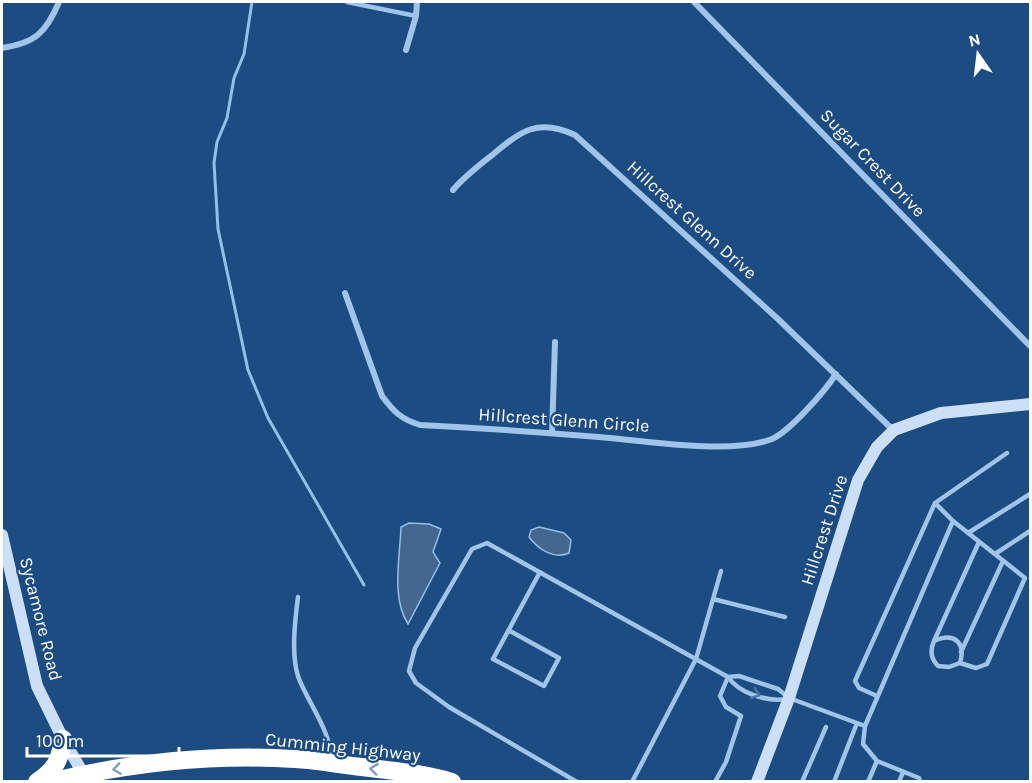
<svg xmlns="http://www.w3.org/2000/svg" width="1032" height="783" font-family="Karla,sans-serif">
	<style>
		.water { fill: #43678e; stroke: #93c0eb; stroke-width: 1.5 }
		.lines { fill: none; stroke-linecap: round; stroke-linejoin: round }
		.stream { stroke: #93c0eb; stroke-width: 3 }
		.lane { stroke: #a0c5ea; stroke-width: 4.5 }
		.street { stroke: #a0c5ea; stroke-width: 6 }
		.secondary { stroke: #cbe0f7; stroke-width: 12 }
		.highway { stroke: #fff; stroke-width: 18 }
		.oneway { stroke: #4a76a6 }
		.oneway2 { stroke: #829dba }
		.labels { text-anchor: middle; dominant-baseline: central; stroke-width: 4.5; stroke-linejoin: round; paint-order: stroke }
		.street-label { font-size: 18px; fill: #fff; stroke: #1c4c81 }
	</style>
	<rect width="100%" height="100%" fill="#1c4c81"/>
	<path class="water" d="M 409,523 L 429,524 L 441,529 L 433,552 L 440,563 L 408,624 C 391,598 400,557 401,527 Z
		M 539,527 L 564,533 L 571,540 L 569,553 C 554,560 538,549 529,537 L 531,530 Z"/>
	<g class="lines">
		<path class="stream" d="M 252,2 L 244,54 L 234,78 L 227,118 L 217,142 L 214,163 L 218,229 L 248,370 L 268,418 L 364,585"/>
		<path class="lane" d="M 347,2 L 416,16
			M 953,521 L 935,503 L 1007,453
			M 968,533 L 1030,494
			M 995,554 L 1030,531
			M 298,597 C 295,620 291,654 298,676 C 305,698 335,737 329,758
			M 713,599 L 785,617
			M 510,631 L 559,658 L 544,686 L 493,659 L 540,572
			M 934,641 L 979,542
			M 961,652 L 1003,561
			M 728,677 L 739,676 L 778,689 L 789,698 L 865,726 L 953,521 L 1025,578 L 987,664 L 976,668 L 960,663 L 949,667 L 938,666 C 931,659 930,650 934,641 C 954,632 966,642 960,663
			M 877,696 L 859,688 L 855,681 L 935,503
			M 865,726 L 863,744 L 877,761 L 919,778 L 920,782
			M 577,782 L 449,707 L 416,683 L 409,671 L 415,648 L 472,549 L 487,543 L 728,677 C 739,693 766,702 786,699
			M 632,782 L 696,659 L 721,571
			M 715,782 L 726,762 L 741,716 L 726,707 L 720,696 L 728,677
			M 802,782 L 826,727
			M 834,782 L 857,723
			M 868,782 L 877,761
			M 899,782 L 903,772"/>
		<path class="street" d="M 694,2 L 1030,346
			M 2,48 C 35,43 46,33 59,2
			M 406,50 L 416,16 L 417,2
			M 453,190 C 464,177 477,167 491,156 C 520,132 537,117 575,135 L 778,319 L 893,430
			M 345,293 L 382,396 C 394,412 401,419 420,425 C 480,428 539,432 599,437 C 644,441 731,455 772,439 C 790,431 825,391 836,374
			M 552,433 L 555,342"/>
		<path class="secondary" d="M 2,535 L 37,686 L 63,739 L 87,780
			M 757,782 L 789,698 L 858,480 L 877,447 L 894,430 L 941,413 L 1030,404"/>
		<path class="highway" d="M 37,782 C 56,769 60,760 63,739
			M 50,782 C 129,763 213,754 295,759 C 317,760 340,765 362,767 C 392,771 423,773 452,782"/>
	</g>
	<defs><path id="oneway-chevron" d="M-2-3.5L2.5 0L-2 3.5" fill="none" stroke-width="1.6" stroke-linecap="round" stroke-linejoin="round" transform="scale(1.5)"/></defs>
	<use class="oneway" href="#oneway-chevron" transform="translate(756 694) rotate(19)"/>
	<g class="oneway2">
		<use href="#oneway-chevron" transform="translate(117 769) rotate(172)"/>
		<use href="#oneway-chevron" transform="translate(374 769) rotate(-173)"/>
	</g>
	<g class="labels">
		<g class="street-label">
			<text transform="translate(873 163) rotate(46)">Sugar Crest Drive</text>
			<text transform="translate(692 220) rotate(42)">Hillcrest Glenn Drive</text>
			<text transform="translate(564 420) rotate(4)">Hillcrest Glenn Circle</text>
			<text transform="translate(824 530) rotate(-72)">Hillcrest Drive</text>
			<text transform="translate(41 619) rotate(76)">Sycamore Road</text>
			<text transform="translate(343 747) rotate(6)">Cumming Highway</text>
		</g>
	</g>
	<rect width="1032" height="783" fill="none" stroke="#ffffff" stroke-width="6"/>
	<g transform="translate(978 54) rotate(346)" stroke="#1c4c81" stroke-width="4.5" paint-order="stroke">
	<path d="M0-4.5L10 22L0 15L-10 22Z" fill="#ffffff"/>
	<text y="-9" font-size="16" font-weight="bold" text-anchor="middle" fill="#ffffff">N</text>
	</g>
	<path d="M27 747v9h152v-9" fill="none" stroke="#ffffff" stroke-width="3"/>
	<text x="36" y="747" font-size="18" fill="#ffffff" stroke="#1c4c81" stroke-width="4.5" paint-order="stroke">100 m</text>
</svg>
